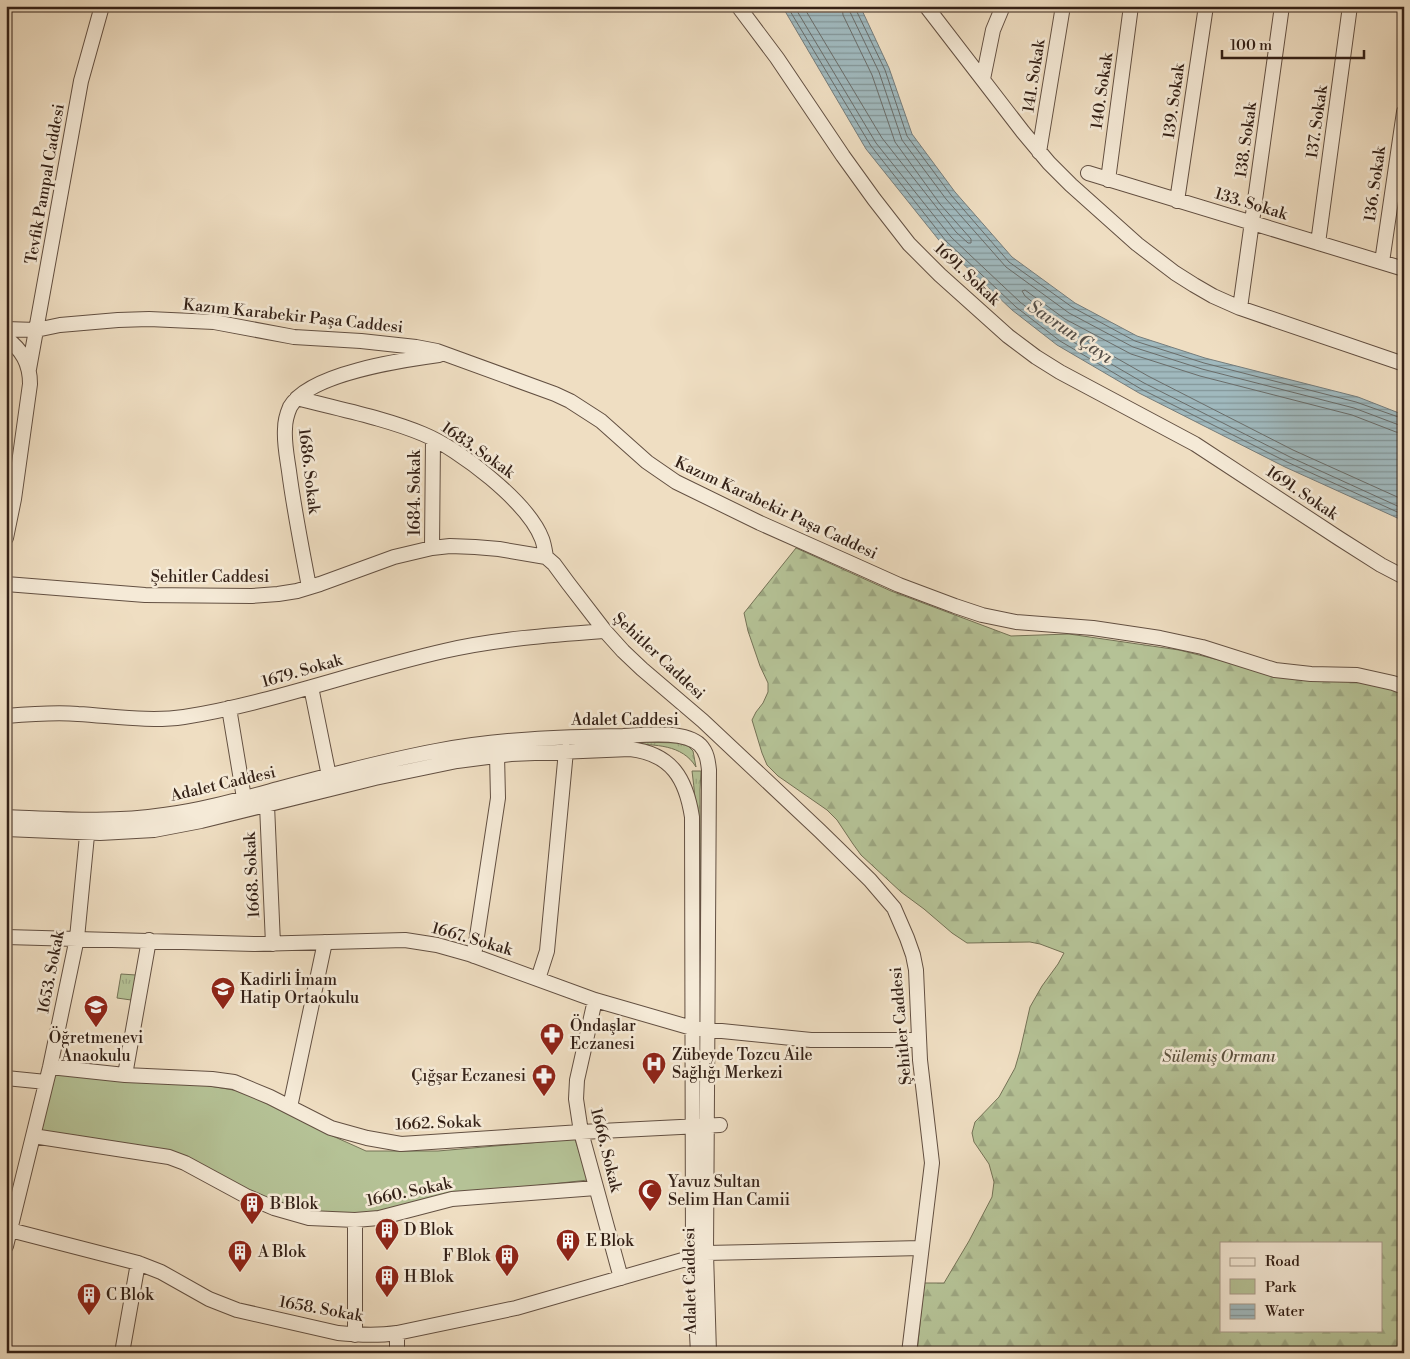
<svg xmlns="http://www.w3.org/2000/svg" width="1410" height="1359" font-family="'Libre Bodoni',serif">
	<style>
		.grass { fill: url(#grass-tufts); stroke: #747256 }
		.forest { fill: url(#forest-firs); stroke: #747256; fill-rule: evenodd }
		.park { fill: #b5c296; stroke: #747256 }
		.water { fill: url(#water-rules); stroke: #757c7b }
		.lines { fill: none; stroke-linecap: round; stroke-linejoin: round }
		.shore { stroke: #6a6d6a; stroke-width: 1 }
		.minor-casing { stroke: #635042; stroke-width: 16 }
		.minor { stroke: #f5ead7; stroke-width: 14 }
		.labels { text-anchor: middle; dominant-baseline: central; stroke-width: 5; stroke-linejoin: round; paint-order: stroke }
		.street-label { font-size: 16px; fill: #342117; stroke: #f5ead7 }
		.poi-label { font-size: 16px; fill: #342117; stroke: #f5ead7; text-anchor: start }
		.park-label { font-size: 16px; font-style: italic; fill: #5b513d; stroke: #f5ead7 }
		.water-label { font-size: 18px; font-style: italic; fill: #544f49; stroke: #f5ead7 }
	</style>
	<defs>
		<pattern id="grass-tufts" width="24" height="20" patternUnits="userSpaceOnUse" patternTransform="scale(1.25)"><rect width="24" height="20" fill="#b5c296"/><path d="M3 7l-1-3M5 7V3M7 7l1-3M15 17l-1-3M17 17v-4M19 17l1-3" fill="none" stroke="#9ca681"/></pattern>
		<pattern id="forest-firs" width="22" height="20" patternUnits="userSpaceOnUse" patternTransform="scale(1.25)"><rect width="22" height="20" fill="#b5c296"/><path d="M5 1l3.5 6h-7zM16 11l3.5 6h-7z" fill="#9ca681"/></pattern>
		<pattern id="water-rules" width="6" height="5" patternUnits="userSpaceOnUse" patternTransform="scale(1.25)"><rect width="6" height="5" fill="#a0b9be"/><path d="M0 2.5h6" fill="none" stroke="#839699"/></pattern>
	</defs>
	<rect width="100%" height="100%" fill="#efdec2"/>
	<filter id="stains"><feTurbulence type="fractalNoise" baseFrequency=".004" numOctaves="4"/><feColorMatrix values="0 0 0 0 .2 0 0 0 0 .09 0 0 0 0 .02 0 0 0 .5 -.17"/></filter>
	<radialGradient id="worn" r=".72"><stop offset=".6" stop-color="#630" stop-opacity="0"/><stop offset="1" stop-color="#630" stop-opacity=".3"/></radialGradient>
	<path class="grass" d="M 634,742 L 685,743 L 693,751 L 696,767 C 682,744 655,745 631,744 L 377,772 L 379,770 L 491,749 L 516,746 Z
		M 692,771 L 701,771 L 700,790 L 701,1001 L 698,1002 C 698,925 702,847 692,771 Z
		M 121,974 L 136,975 L 131,1000 L 117,998 Z"/>
	<path class="forest" d="M 796,548 L 891,591 L 1011,636 L 1069,634 L 1179,650 L 1287,677 L 1404,681 L 1404,1353 L 917,1353 L 924,1283 L 944,1283 L 969,1241 L 992,1197 L 994,1182 L 989,1164 L 974,1142 L 972,1133 L 975,1122 L 999,1097 L 1015,1068 L 1020,1051 L 1030,1007 L 1042,986 L 1058,964 L 1064,953 L 1040,944 L 1030,942 L 967,943 L 952,933 L 924,909 L 901,892 L 861,855 L 853,844 L 837,820 L 827,810 L 778,776 L 767,765 L 762,753 L 752,720 L 756,712 L 763,703 L 768,692 L 768,683 L 760,666 L 748,631 L 744,613 ZM 1221,1243 L 1381,1243 L 1381,1330 L 1221,1330 Z"/>
	<path class="park" d="M 53,1073 L 192,1083 L 239,1091 L 283,1110 L 326,1133 L 366,1151 L 438,1151 L 575,1139 L 588,1180 L 533,1186 L 414,1202 L 379,1211 L 340,1215 L 302,1210 L 259,1196 L 198,1164 L 41,1131 Z"/>
	<path class="water" d="M 782,6 L 860,6 L 889,68 L 912,134 L 955,192 L 1012,257 L 1075,303 L 1137,336 L 1205,358 L 1358,397 L 1404,415 L 1404,521 L 1285,467 L 1139,393 L 1057,345 L 1012,310 L 942,244 L 866,149 Z"/>
	<g class="lines">
		<path class="shore" d="M 787,6 L 871,146 L 946,241 L 1016,307 L 1060,341 L 1141,389 L 1287,462 L 1404,515
			M 794,6 L 876,143 L 951,237 L 1020,302 L 1063,336 L 1144,383 L 1290,457 L 1404,509
			M 803,6 L 882,138 L 956,232 L 968,243 L 971,243 L 971,239 L 940,204 L 895,142 L 872,75 L 843,15 L 842,6
			M 849,6 L 850,12 L 879,72 L 902,140 L 946,199 L 1006,267 L 1069,313 L 1133,347 L 1202,369 L 1354,408 L 1399,425 L 1404,425
			M 855,6 L 856,10 L 885,70 L 907,136 L 951,195 L 1009,262 L 1072,307 L 1135,341 L 1204,363 L 1356,402 L 1404,419
			M 1404,433 L 1396,432 L 1352,415 L 1200,376 L 1131,354 L 1065,319 L 1025,290 L 1022,291 L 1025,296 L 1067,330 L 1148,376 L 1293,450 L 1404,500"/>
		<defs>
			<path id="minor" d="M 738,6 L 777,58 L 843,156 L 874,199 L 909,244 L 940,275 L 1008,336 L 1036,357 L 1060,372 L 1195,444 L 1340,539 L 1381,565 L 1404,577
				M 926,6 L 1023,132 L 1049,163 L 1071,185 L 1137,244 L 1175,273 L 1194,285 L 1213,296 L 1240,308 L 1404,364
				M 983,79 L 993,30 L 1003,6
				M 1039,152 L 1063,6
				M 1088,173 L 1404,269
				M 1108,180 L 1131,6
				M 1177,201 L 1206,6
				M 1318,243 L 1350,6
				M 1382,262 L 1404,112
				M 1240,308 L 1282,6
				M 6,329 L 36,330 L 60,325 L 118,320 L 149,319 L 214,322 L 294,337 L 361,341 L 416,347 L 437,351 L 555,394 L 570,401 L 601,421 L 647,462 L 676,482 L 760,523 L 850,563 L 899,585 L 955,606 L 982,615 L 1016,622 L 1093,628 L 1160,638 L 1202,647 L 1275,670 L 1311,674 L 1357,675 L 1393,683 L 1404,687
				M 6,338 C 22,350 30,363 30,384 L 14,499 L 6,538
				M 29,369 L 81,81 L 102,6
				M 297,398 C 338,409 385,418 423,434 C 459,449 528,502 542,539 C 544,544 545,551 546,557
				M 432,548 L 433,439
				M 6,584 L 145,595 L 252,596 L 278,594 L 297,591 L 320,584 L 394,557 L 432,548 L 450,546 L 475,547 L 499,549 L 546,557 L 554,564 L 568,583 L 605,631 L 623,651 L 642,669 L 703,721 L 820,831 L 870,880 L 894,908 L 907,938 L 913,955 L 916,970 L 920,1060 L 932,1163 L 909,1353
				M 309,587 C 302,549 294,510 289,471 C 287,457 284,443 285,429 C 285,421 287,414 290,407 C 309,373 403,360 439,355
				M 311,687 L 329,776
				M 229,708 L 244,798
				M 6,716 C 30,714 54,712 78,714 C 113,716 149,722 184,717 C 272,703 356,671 444,651 C 496,639 551,635 605,631
				M 267,805 L 273,944
				M 6,817 C 59,819 112,823 164,815 C 203,810 241,799 278,789 C 330,775 383,761 436,751 C 498,739 560,737 623,736 C 644,735 684,730 700,745 C 707,752 708,761 709,770 L 706,1253 L 709,1353
				M 6,829 L 100,833 L 154,830 L 201,821 L 375,778 L 457,761 L 511,754 L 630,749 C 672,754 686,779 692,817 L 693,1257 L 698,1353
				M 6,937 L 254,944 L 405,940 L 437,945 L 469,954 L 595,1000 L 692,1028 L 811,1040 L 919,1040
				M 474,956 L 498,798 L 497,755
				M 538,979 L 547,951 L 566,751
				M 595,1000 L 577,1080 L 576,1099 L 581,1132 L 621,1278
				M 50,1067 L 125,1075 L 212,1079 L 234,1082 L 270,1097 L 331,1128 L 367,1138 L 401,1144 L 581,1132 L 720,1125
				M 125,1075 L 149,940
				M 6,1078 L 46,1082
				M 290,1107 L 325,942
				M 33,1136 L 169,1157 L 185,1163 L 246,1196 L 274,1208 L 309,1218 L 355,1220 L 379,1218 L 452,1199 L 596,1188
				M 10,1230 L 138,1263 L 161,1272 L 209,1299 L 237,1310 L 338,1333 C 358,1335 377,1336 397,1333 L 516,1308 L 693,1257
				M 6,1246 L 50,1067 L 77,938 L 88,825
				M 706,1253 L 921,1248
				M 355,1335 L 355,1220
				M 122,1353 L 138,1263
				M 397,1353 L 397,1333"/>
		</defs>
		<use href="#minor" class="minor-casing"/>
		<use href="#minor" class="minor"/>
	</g>
	<defs>
		<symbol id="school-pin" viewBox="-11 -11 22 30"><path d="M0 17L-7.5 6A9.5 9.5 0 1 1 7.5 6Z" fill="#8f2418" stroke="#f5ead7"/><path d="M0-5L7-2L0 1L-7-2ZM-4 1L0 2.5L4 1V4Q0 6-4 4Z" fill="#fff"/></symbol>
		<symbol id="pharmacy-pin" viewBox="-11 -11 22 30"><path d="M0 17L-7.5 6A9.5 9.5 0 1 1 7.5 6Z" fill="#8f2418" stroke="#f5ead7"/><path d="M-2-6h4v4h4v4h-4v4h-4v-4h-4v-4h4Z" fill="#fff"/></symbol>
		<symbol id="hospital-pin" viewBox="-11 -11 22 30"><path d="M0 17L-7.5 6A9.5 9.5 0 1 1 7.5 6Z" fill="#8f2418" stroke="#f5ead7"/><path d="M-5-5h3v3.5h4V-5h3V5h-3V1.5h-4V5h-3Z" fill="#fff"/></symbol>
		<symbol id="mosque-pin" viewBox="-11 -11 22 30"><path d="M0 17L-7.5 6A9.5 9.5 0 1 1 7.5 6Z" fill="#8f2418" stroke="#f5ead7"/><path d="M3.5-4.9A6 6 0 1 0 3.5 4.9A5 5 0 1 1 3.5-4.9Z" fill="#fff"/></symbol>
		<symbol id="building-pin" viewBox="-11 -11 22 30"><path d="M0 17L-7.5 6A9.5 9.5 0 1 1 7.5 6Z" fill="#8f2418" stroke="#f5ead7"/><path d="M-4-6H4V6H1V3H-1V6H-4ZM-2.5-4.3h1.7v1.8h-1.7ZM.8-4.3h1.7v1.8H.8ZM-2.5-1h1.7V.8h-1.7ZM.8-1h1.7V.8H.8Z" fill="#fff"/></symbol>
	</defs>
	<g fill-rule="evenodd">
		<use href="#school-pin" x="209" y="975" width="28" height="38"/>
		<use href="#school-pin" x="82" y="993" width="28" height="38"/>
		<use href="#pharmacy-pin" x="538" y="1021" width="28" height="38"/>
		<use href="#hospital-pin" x="640" y="1050" width="28" height="38"/>
		<use href="#pharmacy-pin" x="530" y="1062" width="28" height="38"/>
		<use href="#mosque-pin" x="636" y="1177" width="28" height="38"/>
		<use href="#building-pin" x="238" y="1190" width="28" height="38"/>
		<use href="#building-pin" x="373" y="1216" width="28" height="38"/>
		<use href="#building-pin" x="554" y="1227" width="28" height="38"/>
		<use href="#building-pin" x="226" y="1238" width="28" height="38"/>
		<use href="#building-pin" x="493" y="1242" width="28" height="38"/>
		<use href="#building-pin" x="373" y="1263" width="28" height="38"/>
		<use href="#building-pin" x="75" y="1281" width="28" height="38"/>
	</g>
	<g class="labels">
		<g class="street-label">
			<text transform="translate(1034 76) rotate(-81)">141. Sokak</text>
			<text transform="translate(1102 91) rotate(-82)">140. Sokak</text>
			<text transform="translate(1174 101) rotate(-82)">139. Sokak</text>
			<text transform="translate(1317 122) rotate(-82)">137. Sokak</text>
			<text transform="translate(1246 140) rotate(-82)">138. Sokak</text>
			<text transform="translate(45 184) rotate(-80)">Tevfik Pampal Caddesi</text>
			<text transform="translate(1375 184) rotate(-82)">136. Sokak</text>
			<text transform="translate(1251 204) rotate(17)">133. Sokak</text>
			<text transform="translate(967 274) rotate(43)">1691. Sokak</text>
			<text transform="translate(293 316) rotate(6)">Kazım Karabekir Paşa Caddesi</text>
			<text transform="translate(478 450) rotate(35)">1683. Sokak</text>
			<text transform="translate(309 471) rotate(83)">1686. Sokak</text>
			<text transform="translate(415 493) rotate(-90)">1684. Sokak</text>
			<text transform="translate(1302 493) rotate(34)">1691. Sokak</text>
			<text transform="translate(776 508) rotate(25)">Kazım Karabekir Paşa Caddesi</text>
			<text x="210" y="577">Şehitler Caddesi</text>
			<text transform="translate(659 656) rotate(43)">Şehitler Caddesi</text>
			<text transform="translate(302 671) rotate(-16)">1679. Sokak</text>
			<text x="625" y="720">Adalet Caddesi</text>
			<text transform="translate(223 784) rotate(-13)">Adalet Caddesi</text>
			<text transform="translate(252 875) rotate(-93)">1668. Sokak</text>
			<text transform="translate(472 939) rotate(16)">1667. Sokak</text>
			<text transform="translate(51 972) rotate(-79)">1653. Sokak</text>
			<text transform="translate(901 1026) rotate(-95)">Şehitler Caddesi</text>
			<text transform="translate(438 1123) rotate(-2)">1662. Sokak</text>
			<text transform="translate(606 1150) rotate(76)">1666. Sokak</text>
			<text transform="translate(409 1192) rotate(-12)">1660. Sokak</text>
			<text transform="translate(690 1281) rotate(-91)">Adalet Caddesi</text>
			<text transform="translate(321 1309) rotate(10)">1658. Sokak</text>
		</g>
		<g class="poi-label">
			<text x="240" y="980">Kadirli İmam<tspan x="240" dy="18">Hatip Ortaokulu</tspan></text>
			<text x="570" y="1026">Öndaşlar<tspan x="570" dy="18">Eczanesi</tspan></text>
			<text x="96" y="1038" text-anchor="middle">Öğretmenevi<tspan x="96" dy="18">Anaokulu</tspan></text>
			<text x="672" y="1055">Zübeyde Tozcu Aile<tspan x="672" dy="18">Sağlığı Merkezi</tspan></text>
			<text x="526" y="1076" text-anchor="end">Çığşar Eczanesi</text>
			<text x="668" y="1182">Yavuz Sultan<tspan x="668" dy="18">Selim Han Camii</tspan></text>
			<text x="270" y="1204">B Blok</text>
			<text x="404" y="1230">D Blok</text>
			<text x="586" y="1241">E Blok</text>
			<text x="258" y="1252">A Blok</text>
			<text x="490" y="1256" text-anchor="end">F Blok</text>
			<text x="404" y="1277">H Blok</text>
			<text x="106" y="1295">C Blok</text>
		</g>
		<g class="park-label">
			<text x="1219" y="1057">Sülemiş Ormanı</text>
		</g>
		<g class="water-label">
			<text transform="translate(1070 332) rotate(34)">Savrun Çayı</text>
		</g>
	</g>
	<rect width="1410" height="1359" fill="none" stroke="#efdec2" stroke-width="25"/>
	<rect x="8" y="8" width="1395" height="1344" fill="none" stroke="#342117" stroke-width="2.5"/>
	<rect x="12" y="12" width="1385" height="1334" fill="none" stroke="#342117"/>
	<rect x="1220" y="1242" width="162" height="90" fill="#f5ead7" stroke="#a89a8a"/>
	<rect x="1230" y="1258" width="25" height="8" fill="#f5ead7" stroke="#a89a8a"/>
	<text x="1265" y="1266" font-size="15" fill="#342117">Road</text>
	<rect x="1230" y="1279" width="25" height="15" fill="#b5c296" stroke="#a89a8a"/>
	<text x="1265" y="1292" font-size="15" fill="#342117">Park</text>
	<rect x="1230" y="1304" width="25" height="15" fill="url(#water-rules)" stroke="#a89a8a"/>
	<text x="1265" y="1316" font-size="15" fill="#342117">Water</text>
	<path d="M1222 50v8h142v-8" fill="none" stroke="#342117" stroke-width="2.5"/>
	<text x="1230" y="50" font-size="15" fill="#342117" stroke="#f5ead7" stroke-width="4" paint-order="stroke">100 m</text>
	<rect width="100%" height="100%" filter="url(#stains)"/>
	<rect width="100%" height="100%" fill="url(#worn)"/>
</svg>
